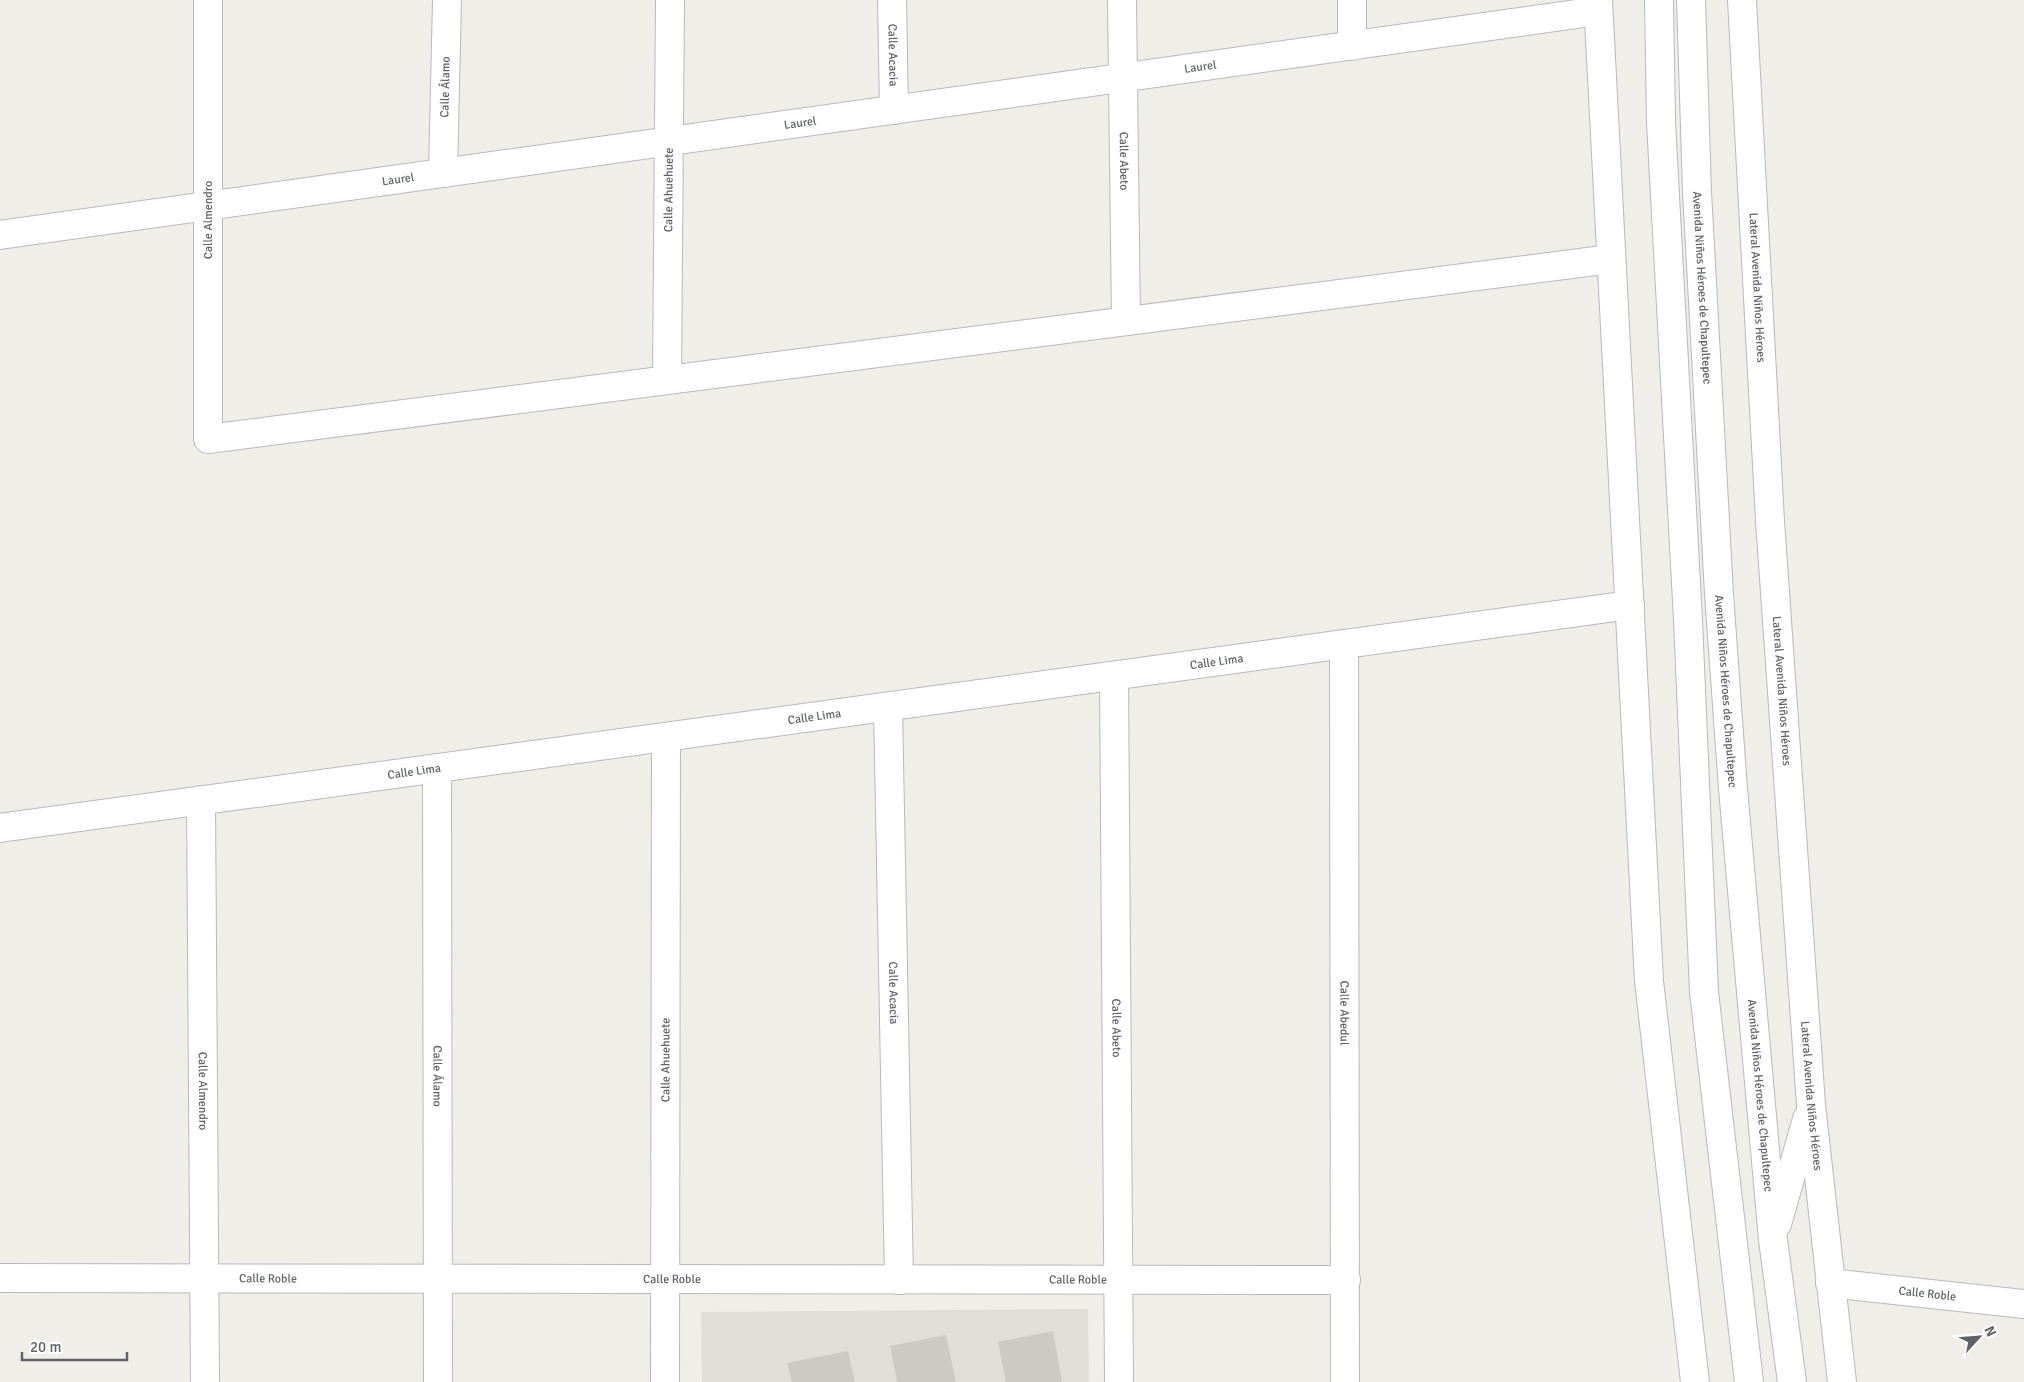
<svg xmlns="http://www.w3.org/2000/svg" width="2024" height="1382" font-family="Signika,sans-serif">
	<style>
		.education { fill: #e0ded6 }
		.building { fill: #cccac4 }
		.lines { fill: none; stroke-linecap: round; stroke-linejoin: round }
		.street-casing { stroke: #b7b9bd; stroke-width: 30 }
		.secondary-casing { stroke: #b6b9be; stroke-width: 30 }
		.street { stroke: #fff; stroke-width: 28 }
		.secondary { stroke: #fff; stroke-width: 28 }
		.labels { text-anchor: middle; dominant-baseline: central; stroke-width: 5; stroke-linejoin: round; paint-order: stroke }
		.street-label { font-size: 12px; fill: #5f6267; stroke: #fff }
	</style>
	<rect width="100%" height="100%" fill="#f0efe7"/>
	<path class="education" d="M 1088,1309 L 1089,1382 L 702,1382 L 701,1312 Z"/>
	<path class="building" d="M 1053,1331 L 1062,1382 L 1006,1382 L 998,1342 Z
		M 946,1335 L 956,1382 L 897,1382 L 890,1346 Z
		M 848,1351 L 855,1382 L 792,1382 L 787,1363 Z"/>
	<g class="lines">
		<defs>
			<g id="street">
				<path d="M 208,0 L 208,439 L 1611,259"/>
				<path id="s1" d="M 892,0 L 894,110"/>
				<path id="s2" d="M 1122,0 L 1126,321"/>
				<path d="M 1352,0 L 1352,46"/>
				<path id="s3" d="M 443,173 L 447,0"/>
				<path id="s4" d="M 0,235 L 1598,11"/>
				<path id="s5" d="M 667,380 L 670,0"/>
				<path id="s6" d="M 1344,644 L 1345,1382"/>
				<path id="s7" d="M 1114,676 L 1119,1382"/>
				<path id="s8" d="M 888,707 L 899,1280"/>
				<path id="s9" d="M 437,768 L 438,1382"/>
				<path id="s10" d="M 201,800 L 205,1382"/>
				<path id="s11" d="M 0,828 L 1630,605"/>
				<path id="s12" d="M 0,1278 L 1346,1280"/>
				<path id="s13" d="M 1830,1283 L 2024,1304"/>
				<path id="s14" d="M 665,1382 L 666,737"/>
			</g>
			<g id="secondary">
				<path d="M 1598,0 L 1649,981 L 1695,1382"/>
				<path d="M 1659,0 L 1661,122 L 1688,620 L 1704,992 L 1749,1382"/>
				<path id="s15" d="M 1691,0 L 1697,192 L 1719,594 L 1733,789 L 1773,1240 L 1792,1382"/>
				<path id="s16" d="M 1742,0 L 1770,521 L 1811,1105 L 1842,1382"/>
				<path d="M 1777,1224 L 1807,1119"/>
			</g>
		</defs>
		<use href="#street" class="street-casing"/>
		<use href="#secondary" class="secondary-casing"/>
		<use href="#street" class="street"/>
		<use href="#secondary" class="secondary"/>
	</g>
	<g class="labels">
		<g class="street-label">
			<text stroke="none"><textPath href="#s1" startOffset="55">Calle Acacia</textPath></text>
			<text stroke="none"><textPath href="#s4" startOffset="1212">Laurel</textPath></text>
			<text stroke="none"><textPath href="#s3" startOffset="86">Calle Álamo</textPath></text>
			<text stroke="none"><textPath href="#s4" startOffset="808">Laurel</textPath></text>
			<text stroke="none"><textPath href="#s2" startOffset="161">Calle Abeto</textPath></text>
			<text stroke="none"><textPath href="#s4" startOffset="402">Laurel</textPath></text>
			<text stroke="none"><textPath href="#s5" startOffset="190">Calle Ahuehuete</textPath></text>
			<text transform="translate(208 220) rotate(-90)">Calle Almendro</text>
			<text stroke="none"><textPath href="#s15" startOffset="288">Avenida Niños Héroes de Chapultepec</textPath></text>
			<text stroke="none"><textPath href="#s16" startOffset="288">Lateral Avenida Niños Héroes</textPath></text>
			<text stroke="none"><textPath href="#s11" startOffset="1228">Calle Lima</textPath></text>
			<text stroke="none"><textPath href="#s15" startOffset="692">Avenida Niños Héroes de Chapultepec</textPath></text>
			<text stroke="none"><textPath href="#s16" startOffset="692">Lateral Avenida Niños Héroes</textPath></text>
			<text stroke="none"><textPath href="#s11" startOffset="822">Calle Lima</textPath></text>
			<text stroke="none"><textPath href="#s11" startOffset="418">Calle Lima</textPath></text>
			<text stroke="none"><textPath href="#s8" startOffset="286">Calle Acacia</textPath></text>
			<text stroke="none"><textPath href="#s6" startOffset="369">Calle Abedul</textPath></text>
			<text stroke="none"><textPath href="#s7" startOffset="352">Calle Abeto</textPath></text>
			<text stroke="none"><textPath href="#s14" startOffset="322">Calle Ahuehuete</textPath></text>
			<text stroke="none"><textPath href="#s9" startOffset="308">Calle Álamo</textPath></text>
			<text stroke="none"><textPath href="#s10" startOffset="291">Calle Almendro</textPath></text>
			<text stroke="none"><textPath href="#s15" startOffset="1098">Avenida Niños Héroes de Chapultepec</textPath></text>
			<text stroke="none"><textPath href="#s16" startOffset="1098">Lateral Avenida Niños Héroes</textPath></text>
			<text stroke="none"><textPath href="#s12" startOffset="268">Calle Roble</textPath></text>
			<text stroke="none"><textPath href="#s12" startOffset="672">Calle Roble</textPath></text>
			<text stroke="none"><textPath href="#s12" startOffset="1078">Calle Roble</textPath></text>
			<text stroke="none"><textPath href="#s13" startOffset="98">Calle Roble</textPath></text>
		</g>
	</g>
	<g transform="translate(1979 1337) rotate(64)" stroke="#ffffff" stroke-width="4" paint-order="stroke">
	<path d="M0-4L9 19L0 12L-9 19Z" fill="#5f6267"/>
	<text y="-8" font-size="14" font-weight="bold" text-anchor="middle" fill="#5f6267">N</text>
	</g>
	<path d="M22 1352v8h105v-8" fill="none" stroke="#5f6267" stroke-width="2.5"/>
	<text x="30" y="1352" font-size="15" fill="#5f6267" stroke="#ffffff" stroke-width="4" paint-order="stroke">20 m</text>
</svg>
